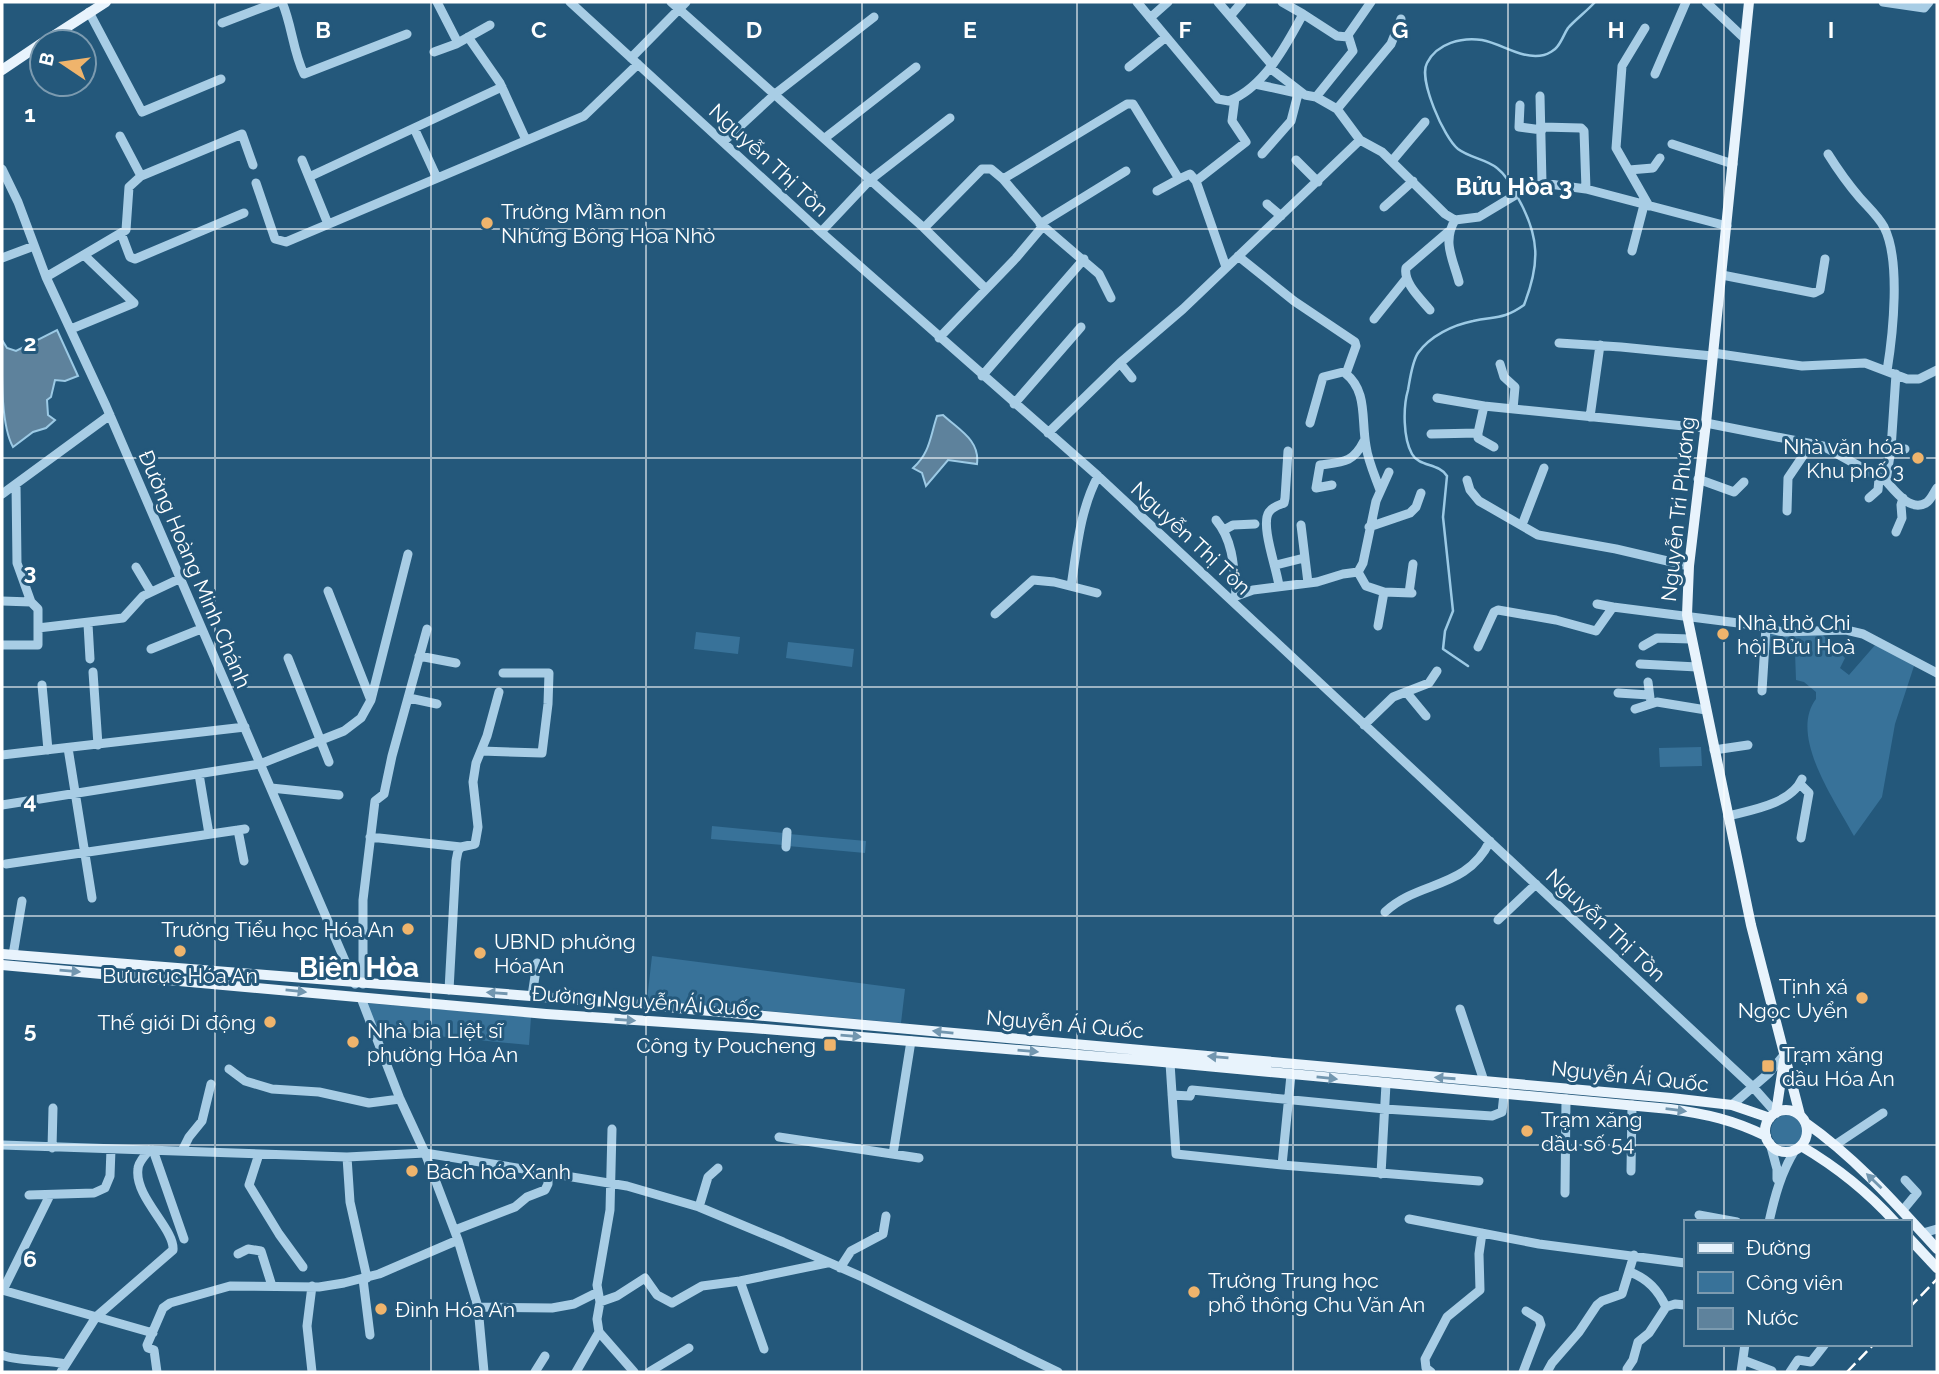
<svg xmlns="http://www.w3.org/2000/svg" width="1939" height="1374" font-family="Raleway,sans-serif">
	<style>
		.green { fill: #387299 }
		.water { fill: #5e829c; stroke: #9ccae5; stroke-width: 2 }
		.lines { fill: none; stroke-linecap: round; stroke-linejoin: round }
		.stream { stroke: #9ccae5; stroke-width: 2.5 }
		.minor { stroke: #a8cde5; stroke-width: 9 }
		.major { stroke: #e8f3fc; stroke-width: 10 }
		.rail { stroke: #fff; stroke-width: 2.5; stroke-dasharray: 12 5; stroke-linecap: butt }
		.oneway { fill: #7296af }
		.grid { fill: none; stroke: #fff; stroke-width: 2; stroke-opacity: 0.55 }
		.poi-dot { fill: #efb46c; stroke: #24587b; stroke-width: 2.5 }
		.labels { text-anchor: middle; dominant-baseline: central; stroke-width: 6; stroke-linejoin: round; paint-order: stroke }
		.street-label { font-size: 21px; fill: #fff; stroke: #24587b }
		.poi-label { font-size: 21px; fill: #fff; stroke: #24587b; text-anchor: start }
		.quarter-label { font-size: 24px; font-weight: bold; fill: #fff; stroke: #24587b }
		.district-label { font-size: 28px; font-weight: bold; fill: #fff; stroke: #24587b }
		.grid-label { font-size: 23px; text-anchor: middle; font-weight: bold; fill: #fff; stroke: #24587b; stroke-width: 6; stroke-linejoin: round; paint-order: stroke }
	</style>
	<rect width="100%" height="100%" fill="#24587b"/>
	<path class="green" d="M 1768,631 L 1796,636 L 1821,633 L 1845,658 L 1840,668 L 1849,675 L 1876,644 L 1914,666 L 1895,724 L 1882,797 L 1854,836 C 1836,802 1788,736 1816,699 L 1816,692 L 1804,682 L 1796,680 L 1795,652 L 1767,650 Z
		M 696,632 L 740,637 L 738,654 L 694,649 Z
		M 788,642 L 854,649 L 852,667 L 786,658 Z
		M 1701,747 L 1702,766 L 1660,767 L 1659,748 Z
		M 712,826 L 784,833 L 783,845 L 711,839 Z
		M 789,834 L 866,841 L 865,853 L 788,846 Z
		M 652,956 L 905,989 L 901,1023 L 647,1000 Z
		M 366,1003 L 531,1017 L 529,1045 L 377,1030 Z
		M1771 1131a16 16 0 1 1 32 0a16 16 0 1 1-32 0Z"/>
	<path class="water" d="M 57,330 L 78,376 L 65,381 L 55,380 L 51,397 L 47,400 L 48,415 L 55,420 L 46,428 L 33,432 L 13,447 C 0,424 2,368 2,340 L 7,348 L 16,351 Z
		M 943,415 C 959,430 980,440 977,464 L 948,460 L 926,486 L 922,473 L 913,468 C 930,453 930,437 937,416 Z"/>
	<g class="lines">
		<path class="stream" d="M 1468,666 L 1443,649 L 1445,631 L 1453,611 L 1443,517 L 1447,476 C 1439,463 1419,467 1412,454 C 1403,438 1403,407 1408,390 C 1410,379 1412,362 1418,353 C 1430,336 1453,325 1473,321 C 1495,316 1503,320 1524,305 C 1540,264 1540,237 1518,198 C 1513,187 1506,175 1497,168 C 1486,159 1470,158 1458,149 C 1444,138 1418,79 1427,63 C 1437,43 1462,37 1482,40 C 1503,44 1522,60 1544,55 C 1548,54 1555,50 1557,47 C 1562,41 1564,34 1568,28 C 1576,19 1587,11 1595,2"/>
		<path class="minor" d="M 282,2 C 292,25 293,52 304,74 L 407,34
			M 437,2 L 458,43
			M 570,2 L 821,232 L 1098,476 L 1753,1087 L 1776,1113
			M 671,2 L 924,228 L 986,289
			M 1137,2 L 1218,99 L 1229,101 C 1264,87 1286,46 1303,14 L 1282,2
			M 1218,2 L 1272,65
			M 1706,2 L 1745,39
			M 1883,2 L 1924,8 L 1929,2
			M 89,12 L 142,112 L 221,79
			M 1303,14 L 1337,36 L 1348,37
			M 1231,15 L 1242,2
			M 1150,18 L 1168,2
			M 222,23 L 277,2
			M 1645,28 L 1622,66 L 1616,148 L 1649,206
			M 468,37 L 500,83 L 526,140
			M 434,52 L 456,44 L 490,25
			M 631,58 L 686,2
			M 1129,67 L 1166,37
			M 1270,68 L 1305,95 L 1316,97 L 1337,109 L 1360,140 L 1382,152 L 1445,214 L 1455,220 L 1479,217 L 1532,185 L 1542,183 L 1586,189 L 1727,226
			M 1655,74 L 1686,2
			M 1255,84 L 1301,94
			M 1540,96 L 1542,183
			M 1316,97 L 1353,51 L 1348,35 L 1371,2
			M 1520,105 L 1519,127 L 1542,130
			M 1337,109 L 1391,44 L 1401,19
			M 1542,127 L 1581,128 L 1584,131 L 1586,189
			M 414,128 L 437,178
			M 120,136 L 141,176
			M 825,138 L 916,67
			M 723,142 L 775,94 L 874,17
			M 1672,144 L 1733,164
			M 1262,154 L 1291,121 L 1298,94
			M 1828,154 C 1838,170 1848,184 1860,198 C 1868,207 1878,216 1884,227 C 1901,260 1893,334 1887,371
			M 302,160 L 328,224
			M 1296,160 L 1318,182
			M 1392,161 L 1425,122
			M 2,169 L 18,202 L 46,277 L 106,406 L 355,984
			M 1629,170 L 1653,168 L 1660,158
			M 309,177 L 502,87
			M 1003,179 L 1127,104 L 1133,104 L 1179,179 L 1190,174 L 1196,181 L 1226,267
			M 1196,181 L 1246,142 L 1232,121 L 1235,98
			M 256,183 L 275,239 L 286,242 L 584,116 L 638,64
			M 1157,191 L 1179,179
			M 1267,204 L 1281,216
			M 1384,207 L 1413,181
			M 1455,220 C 1442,242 1453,259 1459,282
			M 1040,224 L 1126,171
			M 924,228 L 982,169 L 991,169 L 1003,179 L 1043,226 L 1099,274 L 1111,298
			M 821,232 L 870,180 L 950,118
			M 121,233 L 130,257 L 135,259 L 244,213
			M 1632,251 L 1644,205
			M 1238,256 L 1294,301 L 1355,342 L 1356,346 L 1347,371 L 1323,377 L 1310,423
			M 2,258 L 34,246
			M 1722,275 L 1814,293 L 1820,290 L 1825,259
			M 46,277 L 126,230 L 129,187 L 141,176 L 242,134 L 253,165
			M 1430,310 C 1421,299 1403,283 1406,268 L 1448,232
			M 1374,319 L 1406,279
			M 71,329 L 134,303 L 84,255
			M 939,338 L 1016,258 L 1043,226
			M 1559,343 L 1621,347 L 1712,356
			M 1713,353 L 1802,366 L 1865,363 L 1907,379 L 1919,379 L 1937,370
			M 1120,363 L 1132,378
			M 1500,364 L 1504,377 L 1515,387 L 1513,409
			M 1345,373 C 1368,391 1361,419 1366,446 C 1368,461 1375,476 1380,490
			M 1896,374 L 1891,449 L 1886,481 C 1895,491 1910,512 1926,503 C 1931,500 1934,492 1937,488
			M 982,376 L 1084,259
			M 1437,398 L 1484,406 L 1704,428
			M 1014,404 L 1081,327
			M 1590,417 L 1600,345
			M 1706,423 L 1823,446 L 1886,481
			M 1048,433 L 1120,363 L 1183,309 L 1360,140
			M 1478,433 L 1478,438 L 1494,447
			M 1431,434 L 1478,433 L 1484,406
			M 1891,449 L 1905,449
			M 1698,479 L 1734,492 L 1744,482
			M 1467,480 L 1470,490 L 1479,501 L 1538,535 L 1616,549 L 1689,566
			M 16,484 L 17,563 L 31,602
			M 1332,485 L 1316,488 L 1320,465 C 1343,462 1353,463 1364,441
			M 2,494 L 110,415
			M 1869,498 L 1878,490 L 1879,479
			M 1787,511 L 1788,478 L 1811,444
			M 1216,520 C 1234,541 1234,570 1236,596
			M 1301,525 L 1308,583
			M 1522,525 L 1544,468
			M 1369,527 L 1410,513 L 1416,507 L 1421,493
			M 1224,530 L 1233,525 L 1255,524
			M 1896,532 L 1902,518 L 1901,505 L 1903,498
			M 1276,565 L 1304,558
			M 136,567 L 151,592
			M 1358,572 L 1366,586 L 1384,592 L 1378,626
			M 1071,586 C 1077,548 1080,510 1098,476
			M 1279,586 C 1277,569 1260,525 1269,512 C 1272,507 1279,505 1284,503 L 1285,498 L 1288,451
			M 328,591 L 370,698
			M 1384,592 L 1412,593
			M 1409,593 L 1413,564
			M 1231,598 L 1253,590 L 1317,582 L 1343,574 L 1358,572 L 1363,563 L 1376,501 L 1389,472
			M 2,601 L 31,602 L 38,609 L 38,645 L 2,645
			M 1597,604 L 1613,607
			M 995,614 L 1033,580 L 1054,582 L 1097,593
			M 88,624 L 90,659
			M 38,628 L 123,618 L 143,596 L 179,579
			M 1643,646 L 1657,638 L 1691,639
			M 1478,647 L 1494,612 L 1498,610 L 1556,620 L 1596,631 L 1613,607 L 1754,625 L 1783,632 L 1846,630 L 1863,634 L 1937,673
			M 151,649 L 201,629
			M 419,656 L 456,663
			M 288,658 L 329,762
			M 1640,664 L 1697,667
			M 93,672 L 98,745
			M 1648,682 L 1650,698
			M 42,685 L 48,750
			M 1762,691 L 1766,627
			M 1407,693 L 1426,716
			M 1618,693 L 1649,695
			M 409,698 L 437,704
			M 1635,709 L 1657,702 L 1706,710
			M 1364,725 L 1393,697 L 1429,683 L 1437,671
			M 68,748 L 92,898
			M 1714,750 L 1748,745
			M 481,751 L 542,753 L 548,704 L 549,673 L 503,673
			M 2,755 L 245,727
			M 199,774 L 209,834
			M 1800,784 L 1809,793 L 1801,838
			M 271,788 L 339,795
			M 2,805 L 260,764 L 344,731 L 361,718 L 371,700 L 408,554
			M 1728,816 C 1751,810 1791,804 1802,779
			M 238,830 L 244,861
			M 370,837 L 461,847 L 475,844 L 478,827 L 473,782 L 476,763 L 487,736 L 499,692
			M 786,847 L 787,832
			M 6,864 L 245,829
			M 1385,912 C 1419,880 1466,890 1490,841
			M 1498,920 L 1536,884
			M 13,955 L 22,901
			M 363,984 L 363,900 L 375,801 L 384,794 L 392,756 L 427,629
			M 449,990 L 456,861 L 458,851 L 461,847
			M 532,996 L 537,963
			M 361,998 L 400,1099 L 425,1153 L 458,1240 L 478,1307 L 484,1372
			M 1460,1009 L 1484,1081
			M 1170,1063 L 1176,1154 L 1282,1165 L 1479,1181
			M 229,1069 L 245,1081 L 272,1089 L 319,1092 L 369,1103 L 400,1099
			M 1172,1095 L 1190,1096 L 1192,1090 L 1385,1109 L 1492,1116 L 1502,1112 L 1504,1094
			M 1732,1105 L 1769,1073 L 1784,1055
			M 779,1137 L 919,1158
			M 1770,1143 L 1777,1169 L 1777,1179
			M 2,1145 L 347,1157 L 425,1153 L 627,1186 L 699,1207 L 783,1242 L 862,1277 L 1058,1372
			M 1835,1145 L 1883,1113
			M 52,1148 L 53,1108
			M 153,1150 L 184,1239
			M 182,1151 L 189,1137 L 202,1121 L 211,1084
			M 259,1154 L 249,1185 L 279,1234 L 303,1267
			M 893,1154 L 911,1041
			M 347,1157 L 350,1202 L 367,1278
			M 1282,1165 L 1291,1075
			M 1631,1171 L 1632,1105
			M 1381,1174 L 1386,1084
			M 1565,1193 L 1566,1099
			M 29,1195 L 94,1193 L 105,1188 L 110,1176 L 111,1149
			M 699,1207 L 708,1177 L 718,1168
			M 1903,1210 L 1917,1193 L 1905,1180
			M 1699,1215 L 1737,1222
			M 1409,1219 L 1539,1244 L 1685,1263
			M 1769,1222 C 1775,1195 1781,1173 1795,1150
			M 455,1230 L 515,1207 L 527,1197 L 545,1190 L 548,1184 L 548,1172
			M 1923,1233 L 1937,1229
			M 238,1254 L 248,1249 L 261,1251 L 272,1286
			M 840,1268 L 851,1251 L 883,1234 L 886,1216
			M 1630,1272 C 1648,1279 1658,1290 1666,1307
			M 363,1279 L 370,1335
			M 740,1281 L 764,1349
			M 312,1286 L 307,1326 L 312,1372
			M 2,1290 L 153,1333
			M 3,1290 L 50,1195
			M 600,1302 L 617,1296 L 645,1278 L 657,1295 L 672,1303 L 702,1286 L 740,1281 L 827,1263
			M 478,1307 L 552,1308 L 574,1304 L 598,1292
			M 599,1332 L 634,1372
			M 2,1355 C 13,1361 49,1360 66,1364
			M 1743,1360 L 1772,1371
			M 1627,1369 L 1633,1360 L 1638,1342 L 1649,1333 L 1666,1307 L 1675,1304 L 1685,1305
			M 61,1372 L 96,1317 L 173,1250 C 175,1229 134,1197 138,1169 C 138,1162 145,1156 149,1150
			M 157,1372 L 154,1350 L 148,1348 L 147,1345 L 163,1308 L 170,1303 L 230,1286 L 319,1287 L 344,1283 L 379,1274 L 458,1240
			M 535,1372 L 545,1356
			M 576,1372 L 599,1332 L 597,1319 L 600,1302 L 597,1285 L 610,1210 L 612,1129
			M 649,1372 L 689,1348
			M 1431,1372 L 1426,1368 L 1425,1359 L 1447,1317 L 1480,1290 L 1479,1254 L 1482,1233
			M 1523,1372 L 1541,1325 L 1539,1319 L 1526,1311
			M 1547,1372 L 1552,1363 L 1579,1332 L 1597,1305 L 1602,1301 L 1622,1294 L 1634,1255
			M 1741,1372 L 1745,1344
			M 1790,1372 L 1798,1360 L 1811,1362 L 1825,1344"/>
		<path class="major" d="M 1749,2 L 1706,423 L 1689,566 L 1687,615 L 1751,925 L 1800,1115
			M 44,42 L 106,2
			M 2,70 L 42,43
			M 2,954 L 644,1005 L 1671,1098 L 1732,1105 L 1770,1118
			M 2,965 L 546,1014 L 752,1028 L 1152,1061 L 1670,1109 C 1707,1114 1733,1120 1766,1136
			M1765 1131a21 21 0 1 1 42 0a21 21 0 1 1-42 0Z
			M 1776,1113 L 1784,1060
			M 1806,1123 C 1856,1158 1896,1204 1937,1249
			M 1801,1146 C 1835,1166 1868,1192 1895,1222
			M 1909,1238 L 1937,1268"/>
		<path class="rail" d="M 1909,1308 L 1937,1279
			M 1847,1372 L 1874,1344"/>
	</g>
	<defs><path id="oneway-solid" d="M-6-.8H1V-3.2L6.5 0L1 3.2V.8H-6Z" transform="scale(1.75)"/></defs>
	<g class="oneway">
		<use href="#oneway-solid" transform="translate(70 971) rotate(5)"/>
		<use href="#oneway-solid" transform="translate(296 991) rotate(6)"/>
		<use href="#oneway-solid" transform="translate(497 993) rotate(-176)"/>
		<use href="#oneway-solid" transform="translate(625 1020) rotate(4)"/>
		<use href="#oneway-solid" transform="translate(943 1032) rotate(-174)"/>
		<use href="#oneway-solid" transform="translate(851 1036) rotate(5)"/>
		<use href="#oneway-solid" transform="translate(1028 1051) rotate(5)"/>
		<use href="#oneway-solid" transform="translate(1218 1057) rotate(-175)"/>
		<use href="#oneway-solid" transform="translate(1327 1078) rotate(6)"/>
		<use href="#oneway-solid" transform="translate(1445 1078) rotate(-176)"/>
		<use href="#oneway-solid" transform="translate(1676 1110) rotate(7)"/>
		<use href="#oneway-solid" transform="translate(1874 1181) rotate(-136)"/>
	</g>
	<path class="grid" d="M 215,2 L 215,1372M 431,2 L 431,1372M 646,2 L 646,1372M 862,2 L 862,1372M 1077,2 L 1077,1372M 1293,2 L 1293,1372M 1508,2 L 1508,1372M 1724,2 L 1724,1222M 2,229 L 1937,229M 2,458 L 1937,458M 2,687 L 1937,687M 2,916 L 1937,916M 2,1145 L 1937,1145M 1724,1344 L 1724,1372"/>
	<g class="poi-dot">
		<circle cx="487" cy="223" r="7"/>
		<circle cx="1918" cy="458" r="7"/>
		<circle cx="1723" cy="634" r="7"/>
		<circle cx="408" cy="929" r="7"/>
		<circle cx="180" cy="951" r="7"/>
		<circle cx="480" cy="953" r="7"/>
		<circle cx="1862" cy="998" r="7"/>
		<circle cx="270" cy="1022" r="7"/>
		<circle cx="353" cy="1042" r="7"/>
		<rect x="823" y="1038" width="14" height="14" rx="3.5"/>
		<rect x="1761" y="1059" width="14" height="14" rx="3.5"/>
		<circle cx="1527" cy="1131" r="7"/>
		<circle cx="412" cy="1171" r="7"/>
		<circle cx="1194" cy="1292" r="7"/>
		<circle cx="381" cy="1309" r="7"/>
	</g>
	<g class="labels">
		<g class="street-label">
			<text transform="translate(769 160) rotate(43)">Nguyễn Thị Tồn</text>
			<text transform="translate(1678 509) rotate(-84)">Nguyễn Tri Phương</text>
			<text transform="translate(1191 538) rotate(43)">Nguyễn Thị Tồn</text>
			<text transform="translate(195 569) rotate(67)">Đường Hoàng Minh Chánh</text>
			<text transform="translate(1606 925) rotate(43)">Nguyễn Thị Tồn</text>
			<text transform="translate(646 1001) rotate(4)">Đường Nguyễn Ái Quốc</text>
			<text transform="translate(1065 1024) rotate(5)">Nguyễn Ái Quốc</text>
			<text transform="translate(1630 1076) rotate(6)">Nguyễn Ái Quốc</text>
		</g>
		<g class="poi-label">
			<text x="501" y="211">Trường Mầm non<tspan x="501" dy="24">Những Bông Hoa Nhỏ</tspan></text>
			<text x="1904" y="446" text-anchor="end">Nhà văn hóa<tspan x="1904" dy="24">Khu phố 3</tspan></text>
			<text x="1737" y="622">Nhà thờ Chi<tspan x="1737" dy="24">hội Bửu Hoà</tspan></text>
			<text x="394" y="929" text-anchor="end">Trường Tiểu học Hóa An</text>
			<text x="494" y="941">UBND phường<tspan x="494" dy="24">Hóa An</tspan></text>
			<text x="180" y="975" text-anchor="middle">Bưu cục Hóa An</text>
			<text x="1848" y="986" text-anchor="end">Tịnh xá<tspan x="1848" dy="24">Ngọc Uyển</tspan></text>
			<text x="256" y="1022" text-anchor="end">Thế giới Di động</text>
			<text x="367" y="1030">Nhà bia Liệt sĩ<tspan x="367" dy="24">phường Hóa An</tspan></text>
			<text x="816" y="1045" text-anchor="end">Công ty Poucheng</text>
			<text x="1782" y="1054">Trạm xăng<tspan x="1782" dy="24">dầu Hóa An</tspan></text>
			<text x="1541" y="1119">Trạm xăng<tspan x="1541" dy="24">dầu số 54</tspan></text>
			<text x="426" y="1171">Bách hóa Xanh</text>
			<text x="1208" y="1280">Trường Trung học<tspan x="1208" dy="24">phổ thông Chu Văn An</tspan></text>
			<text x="395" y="1309">Đình Hóa An</text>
		</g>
		<g class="quarter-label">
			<text x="1514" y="186">Bửu Hòa 3</text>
		</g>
		<g class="district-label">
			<text x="359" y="967">Biên Hòa</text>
		</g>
	</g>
	<g class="grid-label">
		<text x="323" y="38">B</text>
		<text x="539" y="38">C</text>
		<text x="754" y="38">D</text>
		<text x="970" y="38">E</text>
		<text x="1185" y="38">F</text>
		<text x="1400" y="38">G</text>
		<text x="1616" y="38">H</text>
		<text x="1831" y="38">I</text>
		<text x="30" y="122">1</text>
		<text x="30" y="351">2</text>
		<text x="30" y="580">3</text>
		<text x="30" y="809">4</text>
		<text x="30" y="1038">5</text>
		<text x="30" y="1267">6</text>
	</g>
	<rect width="1939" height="1374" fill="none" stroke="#ffffff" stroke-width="7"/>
	<rect x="1684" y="1220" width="228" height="126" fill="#24587b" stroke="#7c9bb0" stroke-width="2"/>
	<rect x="1698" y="1243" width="35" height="10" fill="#e8f3fc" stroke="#7c9bb0" stroke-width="2"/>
	<text x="1746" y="1255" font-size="21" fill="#ffffff">Đường</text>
	<rect x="1698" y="1272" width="35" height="21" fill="#387299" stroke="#7c9bb0" stroke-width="2"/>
	<text x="1746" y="1290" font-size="21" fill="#ffffff">Công viên</text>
	<rect x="1698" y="1308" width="35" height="21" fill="#5e829c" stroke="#7c9bb0" stroke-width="2"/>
	<text x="1746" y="1325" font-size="21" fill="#ffffff">Nước</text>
	<g transform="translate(63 63) rotate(283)"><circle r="33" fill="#24587b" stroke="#7c9bb0" stroke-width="2"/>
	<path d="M0-5L12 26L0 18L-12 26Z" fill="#efb46c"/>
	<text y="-10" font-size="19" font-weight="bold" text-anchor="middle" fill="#ffffff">B</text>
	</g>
</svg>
